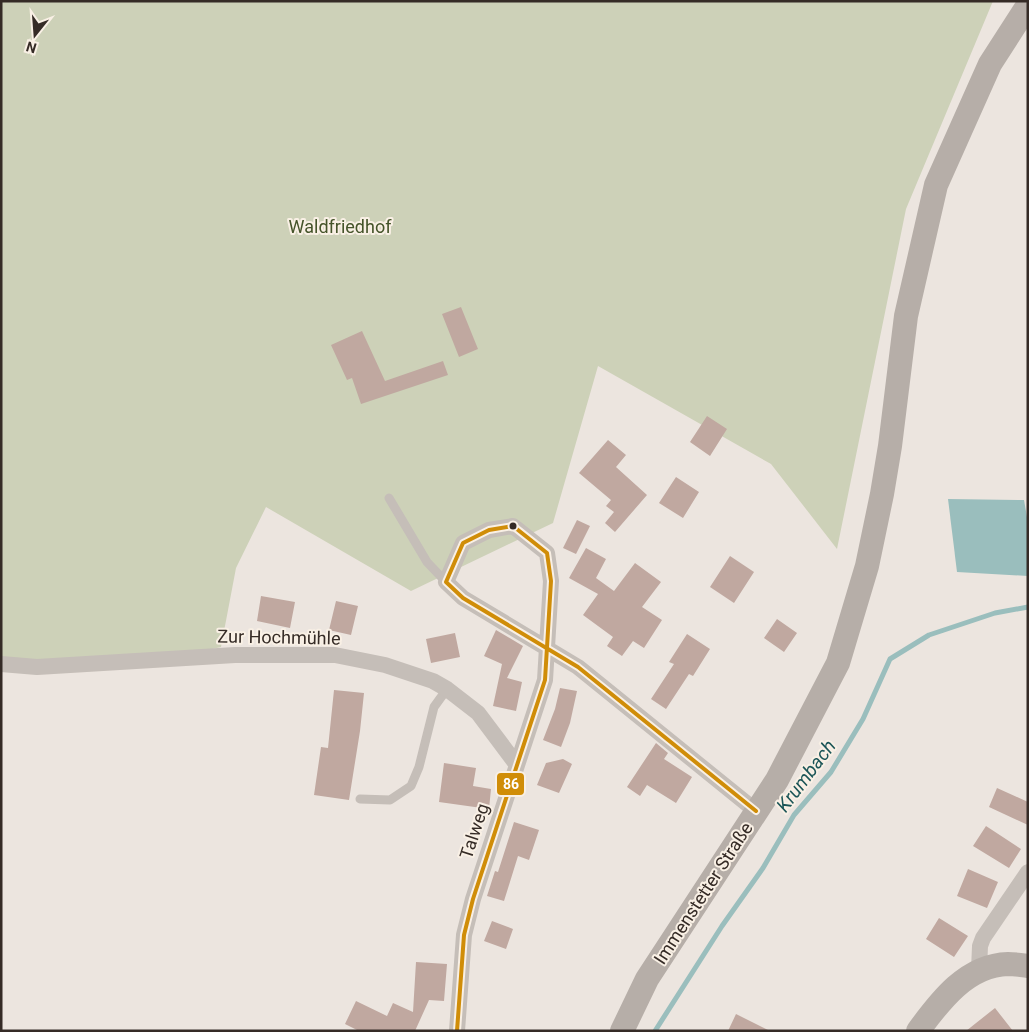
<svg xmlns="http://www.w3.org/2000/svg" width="1029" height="1032" font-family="Roboto,sans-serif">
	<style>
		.green { fill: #cdd1b8 }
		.water { fill: #9abebd }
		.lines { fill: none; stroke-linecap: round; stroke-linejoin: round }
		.stream { stroke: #9abebd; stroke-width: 5 }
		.building { fill: #c0a8a0 }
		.lane { stroke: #c5beb8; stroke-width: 9 }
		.street { stroke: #c5beb8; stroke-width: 16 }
		.secondary { stroke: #b6aea8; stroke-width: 24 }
		.bus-1-casing { stroke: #f9f0e5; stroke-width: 8 }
		.bus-1 { stroke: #d08d08; stroke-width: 4 }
		.bus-dot { fill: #352b26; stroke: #f9f0e5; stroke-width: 2 }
		.labels { text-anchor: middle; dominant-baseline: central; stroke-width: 4; stroke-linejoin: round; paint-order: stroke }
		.park-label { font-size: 18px; fill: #45542a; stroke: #f9f0e5 }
		.street-label { font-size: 18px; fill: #352b26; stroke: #f9f0e5 }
		.water-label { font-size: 19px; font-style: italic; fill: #1b5557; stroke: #f9f0e5 }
		.line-badge { stroke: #f9f0e5; stroke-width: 2 }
		.badge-label { font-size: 14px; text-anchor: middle; font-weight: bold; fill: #fff }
	</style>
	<rect width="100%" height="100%" fill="#ece5df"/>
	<path class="green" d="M 1,1 L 993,1 L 906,209 L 837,549 L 771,464 L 598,366 L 553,523 L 411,591 L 266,507 L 236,568 L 221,647 L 176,657 L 1,664 Z"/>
	<path class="water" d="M 948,499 L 1024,500 L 1028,523 L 1028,576 L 957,572 Z"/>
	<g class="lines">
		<path class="stream" d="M 655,1031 L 722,926 L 763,868 L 794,815 L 831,772 L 863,719 L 890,659 L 929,635 L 995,613 L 1028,607"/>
	</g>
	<path class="building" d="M 461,307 L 478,349 L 459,357 L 442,314 Z
		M 362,331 L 385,381 L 443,361 L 448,375 L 361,404 L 352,378 L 347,380 L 331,345 Z
		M 707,416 L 727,429 L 710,456 L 690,442 Z
		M 608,440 L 626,455 L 616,467 L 647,495 L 615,532 L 605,523 L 614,512 L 606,506 L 611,500 L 579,473 Z
		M 676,477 L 699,492 L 683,518 L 659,503 Z
		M 577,520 L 590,526 L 576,554 L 563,548 Z
		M 586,548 L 606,559 L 596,578 L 614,591 L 635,563 L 661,582 L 642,607 L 662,620 L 644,648 L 633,641 L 622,656 L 607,646 L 613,637 L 583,615 L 598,594 L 569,578 Z
		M 730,556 L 754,572 L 734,603 L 710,587 Z
		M 261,596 L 295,602 L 290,628 L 257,621 Z
		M 336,601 L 358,606 L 351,635 L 329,630 Z
		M 777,619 L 797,633 L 784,652 L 764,638 Z
		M 496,630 L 523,646 L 507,678 L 522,682 L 516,711 L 493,706 L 502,664 L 484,656 Z
		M 455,633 L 460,657 L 431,663 L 426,639 Z
		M 687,634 L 710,649 L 693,676 L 689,674 L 666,709 L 651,699 L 674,664 L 669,662 Z
		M 560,688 L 577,691 L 570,723 L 561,747 L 543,740 L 555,709 Z
		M 334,690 L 364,693 L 360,731 L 349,800 L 314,795 L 321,747 L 328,748 Z
		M 656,743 L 668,753 L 664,759 L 692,777 L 676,803 L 647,785 L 640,796 L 627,787 Z
		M 563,759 L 572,764 L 559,793 L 537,785 L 546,763 Z
		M 444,763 L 476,768 L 473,786 L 491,789 L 489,809 L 439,802 Z
		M 997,788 L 1028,802 L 1028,825 L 989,807 Z
		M 514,822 L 539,830 L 529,860 L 518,856 L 504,901 L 487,896 L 495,871 L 498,872 Z
		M 986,826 L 1021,849 L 1009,868 L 973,846 Z
		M 968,869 L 998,882 L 987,908 L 957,896 Z
		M 939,918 L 968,936 L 954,957 L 926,939 Z
		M 492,921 L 513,929 L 506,949 L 484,941 Z
		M 416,962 L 447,964 L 444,1001 L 429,1000 L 415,1031 L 359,1031 L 345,1024 L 356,1001 L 387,1016 L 393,1003 L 413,1012 Z
		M 995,1008 L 1013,1031 L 966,1031 Z
		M 736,1014 L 770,1031 L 728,1031 Z"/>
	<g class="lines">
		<path class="lane" d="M 389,498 L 427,562 L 446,582
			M 360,799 L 390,800 L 411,786 L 419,767 L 434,707 L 447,689"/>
		<path class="street" d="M 1,664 L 37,667 L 235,655 L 335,655 L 385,665 L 433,681 L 447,689 L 478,713 L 517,765
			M 979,970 L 980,946 L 983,938 L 1028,872
			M 457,1031 L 464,935 L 473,899 L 545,680 L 551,581 L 547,553 L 513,526 L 489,530 L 463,543 L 446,582 L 463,598 L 578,667 L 756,811"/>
		<path class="secondary" d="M 622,1031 L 647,979 L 777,780 L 838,663 L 867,566 L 882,494 L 890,446 L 906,316 L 936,185 L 990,64 L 1028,5
			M 918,1031 C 940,1001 967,965 1008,964 C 1015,964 1021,965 1028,966"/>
		<defs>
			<path id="bus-1" d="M 457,1031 L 464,935 L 473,899 L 545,680 L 551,581 L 547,553 L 513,526 L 489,530 L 463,543 L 446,582 L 463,598 L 578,667 L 756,811"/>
		</defs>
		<use href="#bus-1" class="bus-1-casing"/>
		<use href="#bus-1" class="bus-1"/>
	</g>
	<circle class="bus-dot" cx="513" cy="526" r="4.5"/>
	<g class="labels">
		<g class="park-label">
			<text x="340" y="226">Waldfriedhof</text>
		</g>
		<g class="street-label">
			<text transform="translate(279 637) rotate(1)">Zur Hochmühle</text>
			<text transform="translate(474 831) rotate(-72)">Talweg</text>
			<text transform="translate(703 893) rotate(-57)">Immenstetter Straße</text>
		</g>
		<g class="water-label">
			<text transform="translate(806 776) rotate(-53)">Krumbach</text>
		</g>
	</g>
	<rect class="line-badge" x="496" y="772" width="29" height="24" rx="5" fill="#d08d08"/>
	<g class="badge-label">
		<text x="511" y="789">86</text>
	</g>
	<rect width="1029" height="1032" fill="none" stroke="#352b26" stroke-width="5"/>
	<g transform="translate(35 35) rotate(197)" stroke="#f9f0e5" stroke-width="4" paint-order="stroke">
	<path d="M0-4L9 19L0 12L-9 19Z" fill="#352b26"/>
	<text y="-8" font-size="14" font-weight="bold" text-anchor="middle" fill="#352b26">N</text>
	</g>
</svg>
